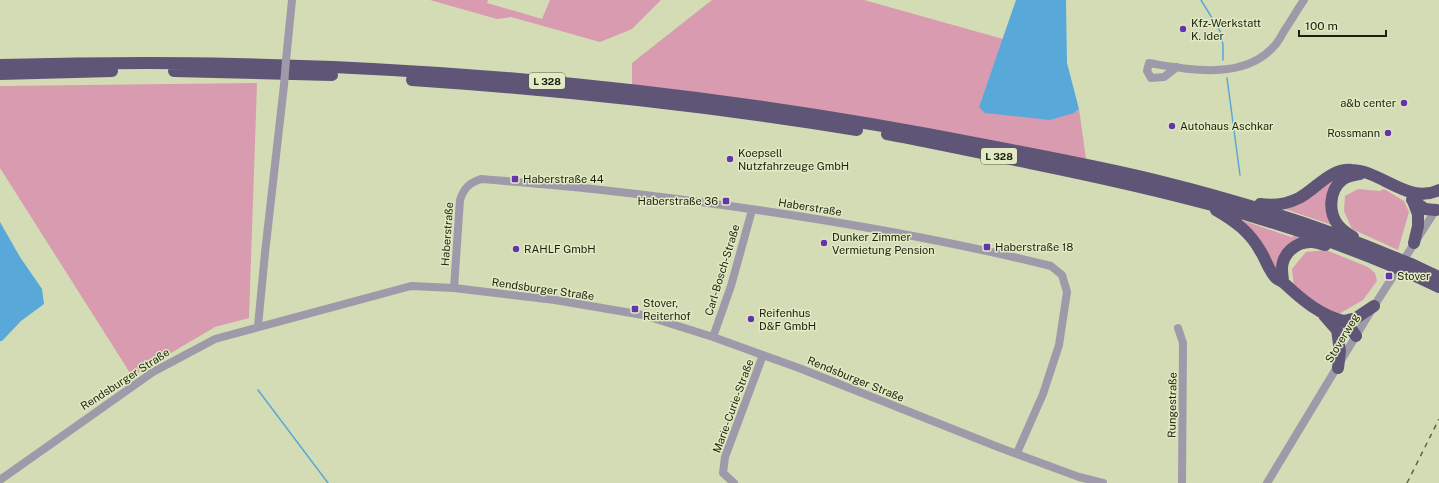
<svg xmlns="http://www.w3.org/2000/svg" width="1439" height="483" font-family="'Public Sans',sans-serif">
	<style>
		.green { fill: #d89baf }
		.water { fill: #58a8d9 }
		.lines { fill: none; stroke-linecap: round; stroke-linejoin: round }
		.stream { stroke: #58a8d9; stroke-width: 1.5 }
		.minor { stroke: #9e9aaa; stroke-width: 8 }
		.highway { stroke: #5f5576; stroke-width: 12 }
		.rail { stroke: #5e634b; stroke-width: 1.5; stroke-dasharray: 5 5; stroke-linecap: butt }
		.minor-bridge { stroke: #9e9aaa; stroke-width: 8 }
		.highway-bridge { stroke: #5f5576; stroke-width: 12 }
		.poi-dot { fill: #6533ab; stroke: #e1eac2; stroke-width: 1.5 }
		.labels { text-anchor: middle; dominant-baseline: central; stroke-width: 3; stroke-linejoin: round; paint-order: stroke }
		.shield { fill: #e1eac2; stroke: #585d46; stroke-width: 1 }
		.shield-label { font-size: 10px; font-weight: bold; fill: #1d2011 }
		.poi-label { font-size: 11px; fill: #1d2011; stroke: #e1eac2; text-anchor: start }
		.street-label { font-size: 11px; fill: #1d2011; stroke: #e1eac2 }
	</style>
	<rect width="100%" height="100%" fill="#d3dcb5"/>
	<path class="green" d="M 430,0 L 488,0 L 487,3 L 542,19 L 550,0 L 661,0 L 632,29 L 600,42 L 511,17 L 497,19 Z
		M 712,0 L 864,0 L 1003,39 L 979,107 L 1074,113 L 1079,109 L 1086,159 L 632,86 L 632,63 Z
		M 257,83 L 249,318 L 215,327 L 132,376 L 0,168 L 0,86 Z
		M 1340,179 L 1335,226 L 1282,208 L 1323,183 Z
		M 1358,189 L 1380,191 L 1384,189 L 1404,201 L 1409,212 L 1398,250 L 1352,229 L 1344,211 L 1345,196 Z
		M 1244,221 L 1291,237 L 1295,236 L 1302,239 L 1276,273 L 1242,222 Z
		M 1326,250 L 1368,267 L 1375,273 L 1377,281 L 1363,300 L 1337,315 L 1294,288 L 1292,269 L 1306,252 Z"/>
	<path class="water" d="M 1016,0 L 1066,0 L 1067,63 L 1079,109 L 1074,113 L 1050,120 L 985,113 L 979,107 Z
		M 0,222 L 20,257 L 42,289 L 44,304 L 21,321 L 2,341 L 0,341 Z"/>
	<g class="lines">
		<path class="stream" d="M 1201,0 L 1220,31 L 1223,45 L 1223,60
			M 1227,78 L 1240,175
			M 258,390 L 328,483"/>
		<path class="minor" d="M 286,60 L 292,0
			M 1177,67 L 1164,77 L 1151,78 L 1147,71 L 1149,63 C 1191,70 1246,81 1276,44 C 1279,40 1282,35 1284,31 C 1291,21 1297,10 1304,0
			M 454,288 L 460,200 C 464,188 469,183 481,179 C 518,182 556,185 593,189 C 747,206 901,229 1051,266 L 1062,275 L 1067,292 L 1059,345 L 1043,394 L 1017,453
			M 258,326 L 265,253 L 284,85
			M 1178,328 L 1183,343 L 1182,483
			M 713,337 L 731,286 L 752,210
			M 0,480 L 153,372 L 215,339 L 411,286 L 454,288 L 555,300 L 643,315 L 713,337 L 799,368 L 998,447 L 1079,477 L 1103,483
			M 734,483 L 723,473 L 725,457 L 763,355
			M 1267,483 L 1374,306 L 1437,208"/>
		<path class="highway" d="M 0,65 C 78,63 157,62 235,64 C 487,69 738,96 985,145 C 1043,156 1102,167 1159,181 C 1240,201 1320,226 1396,258
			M 174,71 L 332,75
			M 0,74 L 112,71
			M 412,80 C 561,90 709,106 857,130
			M 887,134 C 936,143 986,154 1035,164 C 1157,189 1276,217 1392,266
			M 1412,200 L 1425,209 L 1436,210
			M 1413,201 L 1418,214 L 1418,226 L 1414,243
			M 1260,204 C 1273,206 1287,204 1299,198 C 1316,189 1330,168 1352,170 C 1382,171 1409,205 1439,190
			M 1216,210 C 1235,221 1250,232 1261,252 C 1266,260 1269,271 1276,278 C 1278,280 1282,281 1284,283 C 1301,299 1321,316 1344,321 L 1348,324 L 1356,336
			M 1353,237 C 1348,234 1342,230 1338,225 C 1328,212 1329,191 1342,180 C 1347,176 1354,175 1360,174
			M 1411,264 L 1439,277
			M 1407,272 L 1439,287
			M 1283,282 C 1283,278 1282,274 1282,269 C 1282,254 1296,241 1312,242 C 1316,242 1321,244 1325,245
			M 1323,314 L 1337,330 L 1340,351 L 1338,368
			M 1344,321 L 1356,318 L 1374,306"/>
		<path class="rail" d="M 1407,483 L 1439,419"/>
		<path class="minor-bridge" d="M 284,85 L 286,60"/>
		<path class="highway-bridge" d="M 1396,258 L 1411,264
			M 1392,266 L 1407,272"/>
	</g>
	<g class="poi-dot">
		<circle cx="1183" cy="29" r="4"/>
		<circle cx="1404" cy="103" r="4"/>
		<circle cx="1172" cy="126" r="4"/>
		<circle cx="1388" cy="133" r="4"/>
		<circle cx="730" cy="159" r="4"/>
		<rect x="511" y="175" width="8" height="8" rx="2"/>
		<rect x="722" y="197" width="8" height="8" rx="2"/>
		<circle cx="824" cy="243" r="4"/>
		<rect x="983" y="243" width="8" height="8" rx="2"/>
		<circle cx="516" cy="249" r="4"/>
		<rect x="1385" y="272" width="8" height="8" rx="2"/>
		<rect x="631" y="305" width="8" height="8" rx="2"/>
		<circle cx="751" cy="319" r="4"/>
	</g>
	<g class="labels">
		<g class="shield">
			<rect x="529" y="73" width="36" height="16" rx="3"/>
			<rect x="981" y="148" width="36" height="16" rx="3"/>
		</g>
		<g class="shield-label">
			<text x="547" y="81">L 328</text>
			<text x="999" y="156">L 328</text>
		</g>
		<g class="poi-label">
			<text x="1191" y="23">Kfz-Werkstatt<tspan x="1191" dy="13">K. Ider</tspan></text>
			<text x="1396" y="103" text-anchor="end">a&amp;b center</text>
			<text x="1180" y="126">Autohaus Aschkar</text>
			<text x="1380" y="133" text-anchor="end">Rossmann</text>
			<text x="738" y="153">Koepsell<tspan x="738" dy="13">Nutzfahrzeuge GmbH</tspan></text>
			<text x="523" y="179">Haberstraße 44</text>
			<text x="718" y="201" text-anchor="end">Haberstraße 36</text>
			<text x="832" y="237">Dunker Zimmer<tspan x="832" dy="13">Vermietung Pension</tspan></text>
			<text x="995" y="247">Haberstraße 18</text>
			<text x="524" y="249">RAHLF GmbH</text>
			<text x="1397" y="276">Stover</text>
			<text x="643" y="303">Stover,<tspan x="643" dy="13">Reiterhof</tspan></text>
			<text x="759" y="313">Reifenhus<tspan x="759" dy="13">D&amp;F GmbH</tspan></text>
		</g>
		<g class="street-label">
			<text transform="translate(810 207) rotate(9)">Haberstraße</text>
			<text transform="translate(447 234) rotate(-86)">Haberstraße</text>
			<text transform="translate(722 270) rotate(-73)">Carl-Bosch-Straße</text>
			<text transform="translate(543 289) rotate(8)">Rendsburger Straße</text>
			<text transform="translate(1342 338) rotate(-59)">Stoverweg</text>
			<text transform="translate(125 379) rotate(-33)">Rendsburger Straße</text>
			<text transform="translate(856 379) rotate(22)">Rendsburger Straße</text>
			<text transform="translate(1172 405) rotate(-89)">Rungestraße</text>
			<text transform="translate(733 406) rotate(-70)">Marie-Curie-Straße</text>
		</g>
	</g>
	<path d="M1299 30v6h87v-6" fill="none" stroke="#1d2011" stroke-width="2"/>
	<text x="1305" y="30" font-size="12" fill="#1d2011" stroke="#e1eac2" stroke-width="3" paint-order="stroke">100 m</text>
</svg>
